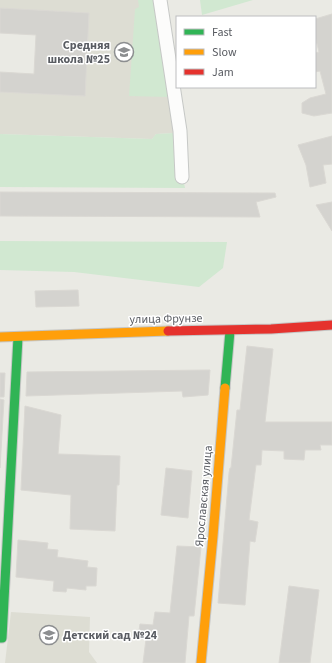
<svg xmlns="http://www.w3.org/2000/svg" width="332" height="663" font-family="'Source Sans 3',sans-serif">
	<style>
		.education { fill: #ddddd3 }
		.green { fill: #d1e8d1 }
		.building { fill: #d4d3cf; stroke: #dad8d3 }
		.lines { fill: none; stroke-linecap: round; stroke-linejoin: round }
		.street-casing { stroke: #c6c8c6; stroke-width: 15 }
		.fast-casing { stroke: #c5c6c5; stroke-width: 11 }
		.slow-casing { stroke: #c5c6c5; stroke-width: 11 }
		.jam-casing { stroke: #c5c6c5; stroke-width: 11 }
		.street { stroke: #fcfcfb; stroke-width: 13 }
		.fast { stroke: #30b455; stroke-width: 9 }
		.slow { stroke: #ff9f0a; stroke-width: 9 }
		.jam { stroke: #e5322d; stroke-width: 9 }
		.labels { text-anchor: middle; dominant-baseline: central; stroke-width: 3; stroke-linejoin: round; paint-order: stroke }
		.poi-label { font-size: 12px; font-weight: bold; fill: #595c62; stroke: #fff; text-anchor: end }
		.street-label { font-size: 12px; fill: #595c62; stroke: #fff }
	</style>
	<rect width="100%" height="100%" fill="#eaeae4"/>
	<path class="education" d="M 0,0 L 153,0 L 174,133 L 156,134 L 152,139 L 0,134 L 0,92 L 85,96 L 89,13 L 0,8 Z
		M 11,612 L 90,617 L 89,652 L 97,663 L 5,663 Z"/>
	<path class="green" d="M 138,0 L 153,0 L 168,97 L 129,96 L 135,9 L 139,7 Z
		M 200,0 L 253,0 L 202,15 Z
		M 174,133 L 185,188 L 0,187 L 0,134 L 152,139 L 156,134 Z
		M 0,241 L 227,242 L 223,268 L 199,287 L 74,272 L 0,270 Z"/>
	<path class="building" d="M 0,8 L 89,13 L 85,96 L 0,92 L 0,72 L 34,74 L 36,35 L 0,33 Z
		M 332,14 L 332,113 L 314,116 L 302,113 L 302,103 L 310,98 L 326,94 L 320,71 L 315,72 L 315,53 L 319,52 L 315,36 L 315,19 Z
		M 332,136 L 332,164 L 323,165 L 326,183 L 310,187 L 306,165 L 298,145 Z
		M 0,192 L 275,193 L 276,197 L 256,202 L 260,217 L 0,216 Z
		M 332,202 L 332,231 L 316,205 Z
		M 78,290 L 79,306 L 36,307 L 35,291 Z
		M 247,346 L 273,349 L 265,422 L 332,422 L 332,445 L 320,445 L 321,450 L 305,450 L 304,460 L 284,459 L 284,451 L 262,450 L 261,465 L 256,465 L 249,520 L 258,522 L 255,542 L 250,541 L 245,605 L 218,603 L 229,473 L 230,468 L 231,468 L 237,410 L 240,410 Z
		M 210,370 L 208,395 L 183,397 L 182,391 L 26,396 L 27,372 Z
		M 0,373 L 5,373 L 4,397 L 0,397 Z
		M 0,399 L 4,400 L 0,468 Z
		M 25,406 L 61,415 L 58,454 L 120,456 L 119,485 L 117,485 L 115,531 L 70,529 L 71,495 L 21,490 Z
		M 166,468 L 192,471 L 188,518 L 161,515 Z
		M 18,540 L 48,543 L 47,549 L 58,550 L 57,557 L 88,561 L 87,567 L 97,568 L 96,586 L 86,586 L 86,590 L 67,588 L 66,592 L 53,591 L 54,581 L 16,577 Z
		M 177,546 L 201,547 L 194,616 L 189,616 L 185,663 L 143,663 L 146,639 L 138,637 L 140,624 L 153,625 L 155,612 L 170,613 Z
		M 289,586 L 319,590 L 310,663 L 279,663 Z"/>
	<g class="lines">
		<defs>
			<path id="street" d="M 160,0 L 180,131 L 182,177"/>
			<path id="fast" d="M 225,388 L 230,331
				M 0,638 L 2,638 L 18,337"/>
			<path id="slow" d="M 0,337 L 168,331
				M 201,663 L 213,536 L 225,388"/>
			<path id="jam" d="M 168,331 L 271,329 L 332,325"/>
		</defs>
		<use href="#street" class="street-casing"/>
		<use href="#fast" class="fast-casing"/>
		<use href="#slow" class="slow-casing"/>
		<use href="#jam" class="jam-casing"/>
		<use href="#street" class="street"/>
		<use href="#fast" class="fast"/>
		<use href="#slow" class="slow"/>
		<use href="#jam" class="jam"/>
	</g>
	<defs>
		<symbol id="school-ring" viewBox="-11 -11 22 22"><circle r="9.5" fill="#fff" stroke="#8c8e90" stroke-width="1.5"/><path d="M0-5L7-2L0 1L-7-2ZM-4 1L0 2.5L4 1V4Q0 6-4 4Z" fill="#8c8e90"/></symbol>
	</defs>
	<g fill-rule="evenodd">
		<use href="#school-ring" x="113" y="41" width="22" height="22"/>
		<use href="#school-ring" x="38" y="624" width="22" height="22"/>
	</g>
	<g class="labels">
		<g class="poi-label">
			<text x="110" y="45">Средняя<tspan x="110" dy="14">школа №25</tspan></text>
			<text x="63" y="635" text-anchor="start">Детский сад №24</text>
		</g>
		<g class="street-label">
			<text transform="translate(166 319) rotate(-1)">улица Фрунзе</text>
			<text transform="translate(204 496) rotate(-85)">Ярославская улица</text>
		</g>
	</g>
	<rect x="176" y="16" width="140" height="72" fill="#ffffff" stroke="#bdbec0"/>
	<rect x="184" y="29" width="20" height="6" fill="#30b455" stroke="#bdbec0"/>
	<text x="212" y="36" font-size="12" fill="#595c62">Fast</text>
	<rect x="184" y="49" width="20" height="6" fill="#ff9f0a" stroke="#bdbec0"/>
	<text x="212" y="56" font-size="12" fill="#595c62">Slow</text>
	<rect x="184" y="69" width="20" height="6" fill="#e5322d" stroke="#bdbec0"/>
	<text x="212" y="76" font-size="12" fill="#595c62">Jam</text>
</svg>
